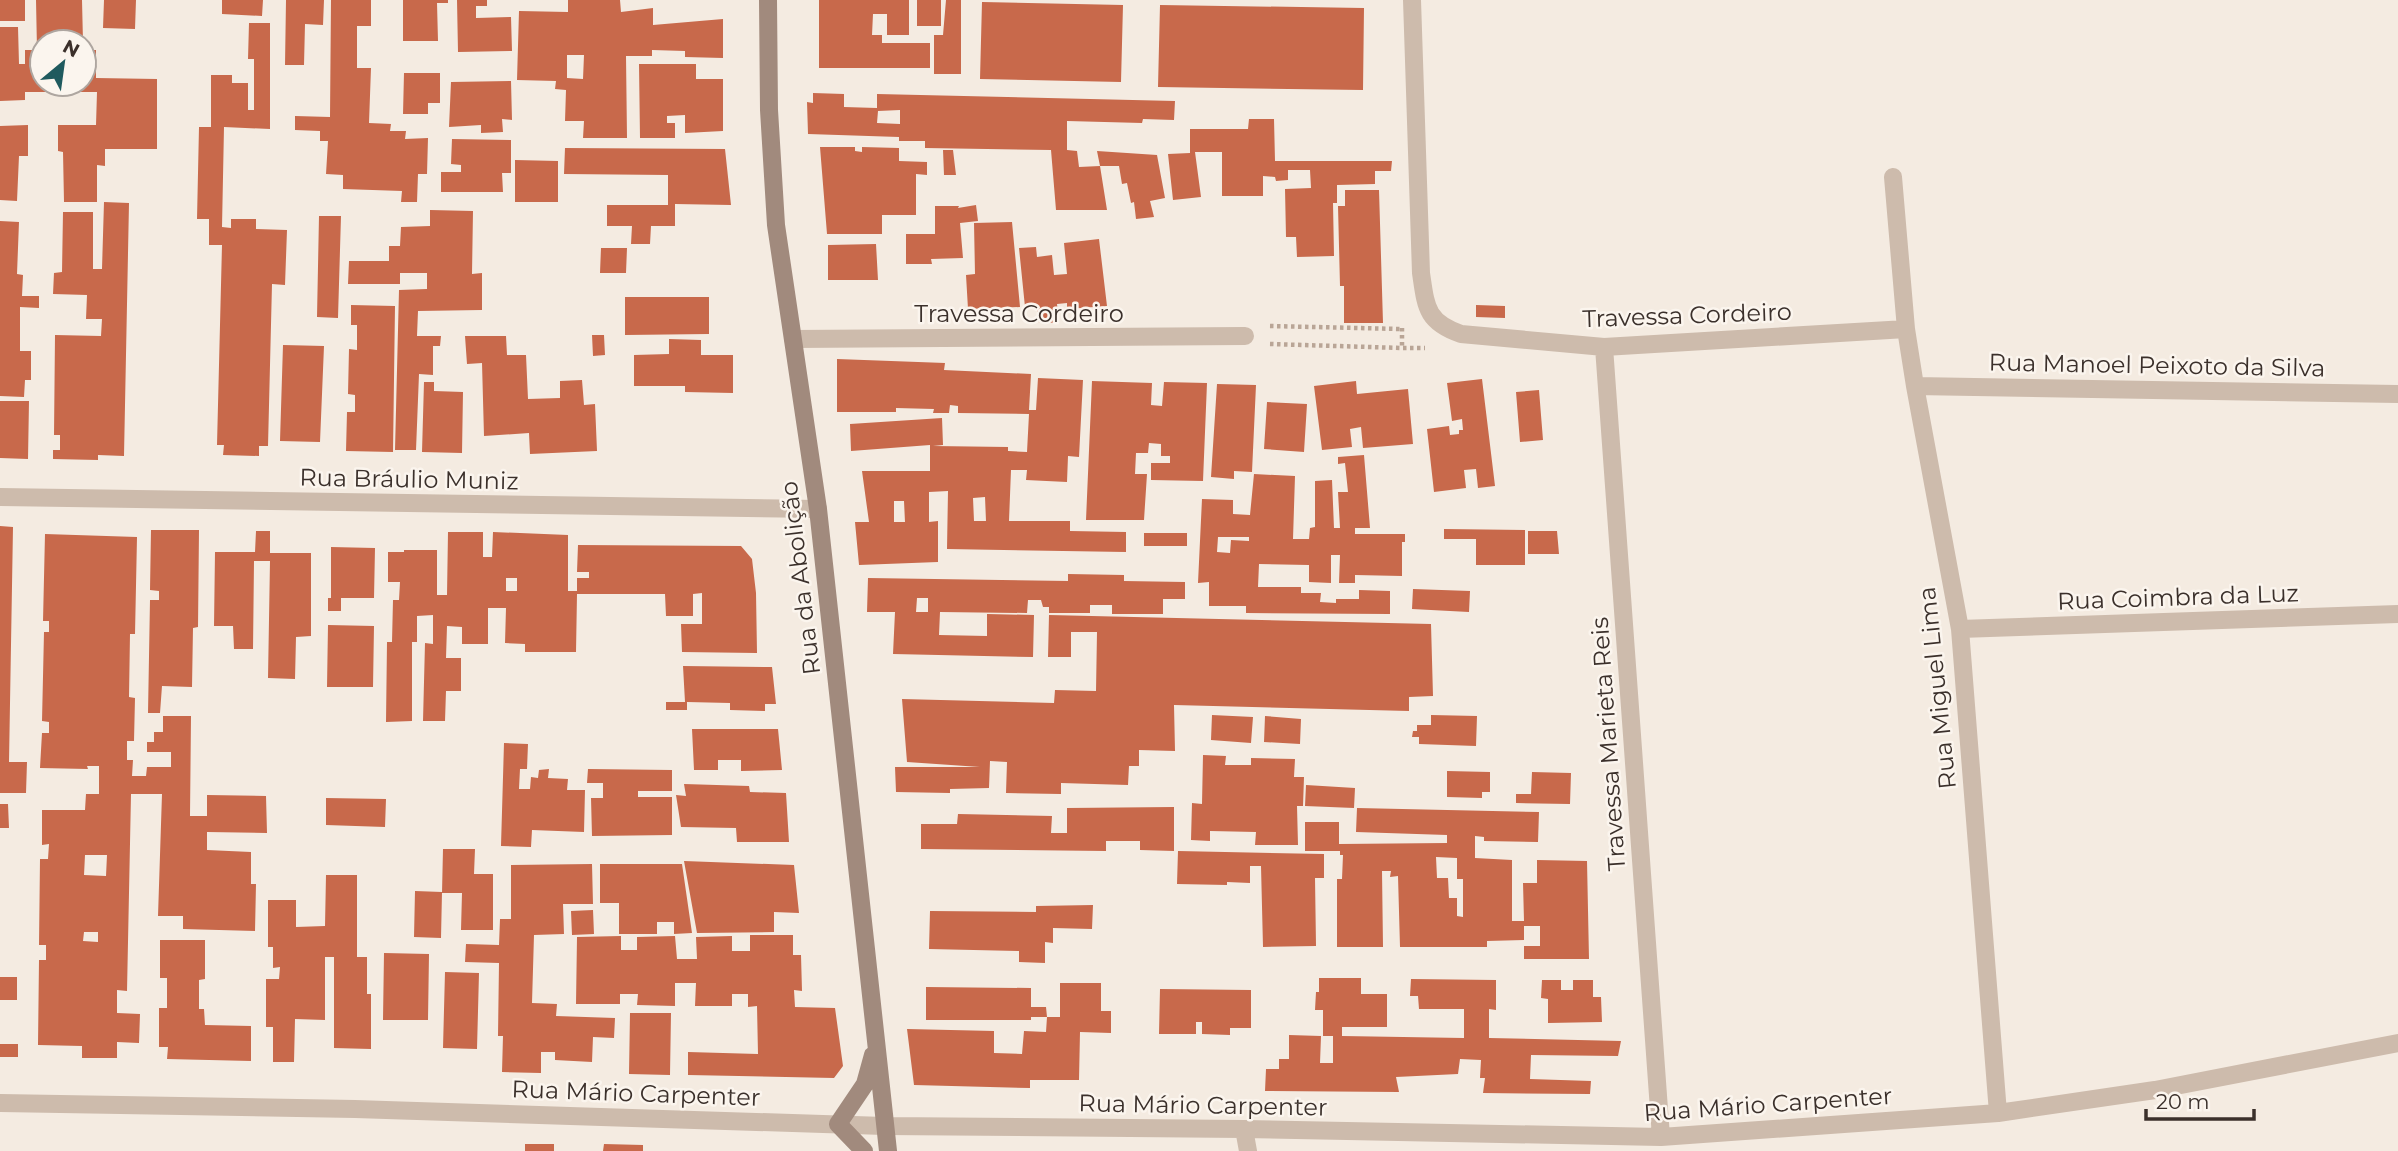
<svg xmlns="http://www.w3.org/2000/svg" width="2398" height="1151" font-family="Montserrat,sans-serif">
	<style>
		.building { fill: #c8694b; fill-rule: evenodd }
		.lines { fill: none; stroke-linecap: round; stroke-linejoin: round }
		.path { stroke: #b9a596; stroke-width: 4.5; stroke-dasharray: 3.5 3.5; stroke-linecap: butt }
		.street { stroke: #cdbbac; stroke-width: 18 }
		.secondary { stroke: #a18a7d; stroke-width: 18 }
		.labels { text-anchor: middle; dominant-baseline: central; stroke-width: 5; stroke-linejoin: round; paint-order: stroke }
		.street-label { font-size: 24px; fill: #3b302b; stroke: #fbf5ee }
	</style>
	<rect width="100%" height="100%" fill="#f4ebe1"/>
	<path class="building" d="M 0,0 L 25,0 L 25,21 L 0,21 Z
		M 36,0 L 82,0 L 83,42 L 42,42 L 42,84 L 84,84 L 84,50 L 96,50 L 96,78 L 157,79 L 157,149 L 105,149 L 105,166 L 97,165 L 97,202 L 64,202 L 63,152 L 58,151 L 58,125 L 96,125 L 97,92 L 25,92 L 25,100 L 0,101 L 0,27 L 18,27 L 19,64 L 25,64 L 25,50 L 37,50 Z
		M 104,0 L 136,0 L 135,29 L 103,28 Z
		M 222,0 L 263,0 L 262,16 L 222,14 Z
		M 286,0 L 324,0 L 323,25 L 305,24 L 304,65 L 285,65 Z
		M 331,0 L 371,0 L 371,26 L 357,26 L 357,68 L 371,68 L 369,123 L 391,124 L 390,131 L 406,131 L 405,139 L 428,138 L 427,174 L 418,174 L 417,202 L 401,202 L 402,191 L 343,189 L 343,175 L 326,174 L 328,141 L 320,141 L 320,131 L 295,130 L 295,116 L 330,117 Z
		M 403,0 L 448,0 L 448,3 L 437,3 L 438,41 L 403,41 Z
		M 457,0 L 487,0 L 487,6 L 476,6 L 476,18 L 511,17 L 512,51 L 458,52 Z
		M 568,0 L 620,0 L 621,12 L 653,8 L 653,25 L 723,19 L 723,58 L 685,57 L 685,51 L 652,50 L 652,56 L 626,56 L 627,138 L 583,138 L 584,121 L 565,121 L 566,90 L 555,89 L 556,81 L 517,80 L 519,11 L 568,12 ZM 567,55 L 584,55 L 583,79 L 567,78 Z
		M 819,0 L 909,0 L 909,35 L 887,35 L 887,14 L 873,14 L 872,35 L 882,35 L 882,43 L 930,43 L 930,68 L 819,68 Z
		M 917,0 L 941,0 L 941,26 L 917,26 Z
		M 946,0 L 961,0 L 961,74 L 934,74 L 934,35 L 943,35 Z
		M 982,2 L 1123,5 L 1121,82 L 980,79 Z
		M 1160,5 L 1364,8 L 1363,90 L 1158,87 Z
		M 249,23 L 270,23 L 270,129 L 224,127 L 222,227 L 231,228 L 231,219 L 256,219 L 256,229 L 287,230 L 285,285 L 272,284 L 268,446 L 259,446 L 259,456 L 223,455 L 224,445 L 217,445 L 222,245 L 209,245 L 209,219 L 197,219 L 199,127 L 211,127 L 211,75 L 232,75 L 232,83 L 248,83 L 248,110 L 254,110 L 254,59 L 248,59 Z
		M 639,64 L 696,64 L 696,79 L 723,79 L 723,131 L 685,133 L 685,115 L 667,116 L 667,123 L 675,123 L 675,138 L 640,138 Z
		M 404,73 L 440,73 L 440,103 L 428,103 L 428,114 L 403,114 Z
		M 511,81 L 512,120 L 502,119 L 503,132 L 481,133 L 481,125 L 449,127 L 451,82 Z
		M 813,93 L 844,94 L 844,107 L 877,108 L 877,94 L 1175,101 L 1174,120 L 1143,119 L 1142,123 L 1067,121 L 1067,150 L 1077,151 L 1079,167 L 1100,166 L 1097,151 L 1157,155 L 1165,198 L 1150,201 L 1154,217 L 1136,219 L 1134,202 L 1131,203 L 1127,183 L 1122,184 L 1119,166 L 1100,166 L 1107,210 L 1056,210 L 1051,150 L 925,148 L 925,141 L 899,141 L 899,137 L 808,134 L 807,102 L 813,103 ZM 900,110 L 900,124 L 877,123 L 878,111 Z
		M 1249,119 L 1274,119 L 1275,161 L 1392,161 L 1391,171 L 1375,171 L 1375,184 L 1337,185 L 1337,203 L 1333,203 L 1334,256 L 1297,257 L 1296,237 L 1286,237 L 1285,189 L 1311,188 L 1310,170 L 1288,170 L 1288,180 L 1276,181 L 1275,177 L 1263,176 L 1263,196 L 1222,196 L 1222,152 L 1195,152 L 1201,197 L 1173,200 L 1168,154 L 1190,153 L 1190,129 L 1248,129 Z
		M 28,125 L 28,156 L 19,156 L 17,201 L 0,200 L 0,126 Z
		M 452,139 L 511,140 L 511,173 L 502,173 L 503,192 L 441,192 L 441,172 L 461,172 L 461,165 L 451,164 Z
		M 820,147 L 855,147 L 855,151 L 862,152 L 862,147 L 899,148 L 899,161 L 927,162 L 927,175 L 916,174 L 916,215 L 882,215 L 882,234 L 827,234 Z
		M 565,148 L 725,149 L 731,205 L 675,204 L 675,226 L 651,226 L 650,244 L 631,244 L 632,226 L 607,226 L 607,205 L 668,205 L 668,175 L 564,174 Z
		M 943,150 L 953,150 L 956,175 L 944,175 Z
		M 515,160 L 558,161 L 558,202 L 515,202 Z
		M 1345,190 L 1379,190 L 1383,323 L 1344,323 L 1344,286 L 1340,286 L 1338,206 L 1345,206 Z
		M 104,202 L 129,203 L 124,456 L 98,455 L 98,460 L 53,459 L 53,450 L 60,450 L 60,435 L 54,435 L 55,335 L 101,336 L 102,319 L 86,319 L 87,295 L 53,294 L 54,273 L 62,272 L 63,212 L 93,212 L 93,269 L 102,269 Z
		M 976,205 L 978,221 L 960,223 L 963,258 L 931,259 L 932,264 L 906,264 L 906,234 L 935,234 L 935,206 L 959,206 L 958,208 Z
		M 430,210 L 473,211 L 472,274 L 482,273 L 482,310 L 418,311 L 417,336 L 441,336 L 440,346 L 433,346 L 433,375 L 419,374 L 416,450 L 395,450 L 399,290 L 427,289 L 427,273 L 400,273 L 400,284 L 348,284 L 349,261 L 389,261 L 389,246 L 400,246 L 401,227 L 430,226 Z
		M 319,216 L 341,216 L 338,318 L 317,317 Z
		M 0,221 L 19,222 L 17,274 L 23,275 L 22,296 L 39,296 L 39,308 L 20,307 L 20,351 L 31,351 L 31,380 L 25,380 L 24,397 L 0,396 Z
		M 1012,222 L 1020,307 L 968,309 L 966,275 L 975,274 L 974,223 Z
		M 1099,239 L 1107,306 L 1067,309 L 1067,303 L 1057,304 L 1059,323 L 1037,322 L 1037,306 L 1025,307 L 1019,248 L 1036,247 L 1037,257 L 1052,255 L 1054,275 L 1067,274 L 1064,243 Z
		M 876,244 L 878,280 L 828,280 L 828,245 Z
		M 601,248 L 627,248 L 626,273 L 600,273 Z
		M 625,297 L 709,297 L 709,334 L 625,335 Z
		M 351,305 L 395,306 L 393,452 L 346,451 L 347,412 L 355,412 L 355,395 L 348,394 L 349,349 L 357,350 L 357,325 L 351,325 Z
		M 1476,305 L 1505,306 L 1505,318 L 1476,317 Z
		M 592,335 L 604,335 L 605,355 L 593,356 Z
		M 465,336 L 506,336 L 507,355 L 526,355 L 528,399 L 560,398 L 560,381 L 582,380 L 584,405 L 595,404 L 597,451 L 530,454 L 529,433 L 484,436 L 482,363 L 467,364 Z
		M 669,339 L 701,340 L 701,355 L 733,355 L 733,393 L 685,392 L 685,386 L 634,386 L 634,355 L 669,354 Z
		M 283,345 L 324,346 L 320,442 L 280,441 Z
		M 837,359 L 945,363 L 944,370 L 1031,374 L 1029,410 L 1036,410 L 1038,378 L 1083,380 L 1079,457 L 1068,456 L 1067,482 L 1026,480 L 1027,470 L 1011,470 L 1009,521 L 1070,521 L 1070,531 L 1126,532 L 1126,552 L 947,549 L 948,491 L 929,492 L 929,522 L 938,521 L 938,562 L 859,565 L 855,522 L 869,522 L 862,471 L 930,471 L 930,445 L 851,451 L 850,424 L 942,418 L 943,445 L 933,446 L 1008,447 L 1008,451 L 1027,452 L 1029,414 L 958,413 L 958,406 L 950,405 L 949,413 L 933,413 L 934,409 L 896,408 L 896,412 L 837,412 ZM 985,497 L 986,521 L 974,521 L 973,498 ZM 894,501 L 904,501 L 905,522 L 894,522 Z
		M 1482,379 L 1495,486 L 1478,488 L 1476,469 L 1464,470 L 1466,488 L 1434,492 L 1427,429 L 1449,426 L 1450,435 L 1459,434 L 1459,430 L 1463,430 L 1462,419 L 1452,421 L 1447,383 Z
		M 1092,381 L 1152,383 L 1151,405 L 1162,406 L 1164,382 L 1207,383 L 1203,481 L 1151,480 L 1151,463 L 1170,463 L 1170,456 L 1161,456 L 1161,444 L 1149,443 L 1148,453 L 1136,453 L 1135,474 L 1147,474 L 1144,520 L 1086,520 Z
		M 1356,381 L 1357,394 L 1408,389 L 1413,444 L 1363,448 L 1361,427 L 1350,429 L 1352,447 L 1322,450 L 1314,386 Z
		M 424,382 L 434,382 L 434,391 L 463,392 L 462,453 L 422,452 Z
		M 1217,384 L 1256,385 L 1252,472 L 1234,471 L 1234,479 L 1211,477 Z
		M 1539,390 L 1543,440 L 1520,442 L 1516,392 Z
		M 0,401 L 29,401 L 28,459 L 0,458 Z
		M 1267,402 L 1307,404 L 1304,452 L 1264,449 Z
		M 1364,455 L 1370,528 L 1355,528 L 1355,534 L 1405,534 L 1405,542 L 1402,542 L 1402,576 L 1355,575 L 1355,583 L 1339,583 L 1340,555 L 1331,555 L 1331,583 L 1309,582 L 1309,565 L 1259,564 L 1258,587 L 1301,587 L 1301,593 L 1321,593 L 1320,602 L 1336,603 L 1336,599 L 1359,599 L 1359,590 L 1390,591 L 1390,614 L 1246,613 L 1246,606 L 1209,606 L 1209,582 L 1198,583 L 1202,499 L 1233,500 L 1233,514 L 1250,515 L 1254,474 L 1295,476 L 1293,539 L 1309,539 L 1310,528 L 1315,527 L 1315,481 L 1332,480 L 1334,528 L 1340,528 L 1338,492 L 1348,492 L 1345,463 L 1338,464 L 1338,457 ZM 1218,537 L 1249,537 L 1249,541 L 1231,540 L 1230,553 L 1217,552 Z
		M 0,526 L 13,527 L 9,762 L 27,762 L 26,793 L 0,793 Z
		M 1444,529 L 1525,530 L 1525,565 L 1476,565 L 1476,539 L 1444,539 Z
		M 151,530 L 199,530 L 198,627 L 193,628 L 192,687 L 162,686 L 160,713 L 148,713 L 150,600 L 159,600 L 159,591 L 150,590 Z
		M 256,531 L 270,531 L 270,553 L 311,553 L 311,636 L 296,637 L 295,679 L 268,678 L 270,561 L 254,561 L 253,649 L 234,649 L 233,626 L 214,626 L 215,552 L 255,552 Z
		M 1528,531 L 1557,531 L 1559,554 L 1528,554 Z
		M 448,532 L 483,532 L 483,557 L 492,557 L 493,532 L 568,535 L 568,591 L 577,591 L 577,578 L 589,578 L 589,572 L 577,572 L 578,545 L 741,546 L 752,559 L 756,593 L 757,653 L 682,652 L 681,624 L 702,624 L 702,593 L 693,594 L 693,616 L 666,616 L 665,594 L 577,594 L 576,652 L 525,652 L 525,644 L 505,643 L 506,608 L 488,608 L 488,644 L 462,644 L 462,627 L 447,626 L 446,658 L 461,658 L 461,691 L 446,691 L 445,721 L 423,721 L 425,643 L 433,644 L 433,615 L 417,616 L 417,642 L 412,642 L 412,721 L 386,722 L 387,642 L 392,642 L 393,600 L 399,600 L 400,582 L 388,582 L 388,552 L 404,552 L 404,550 L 437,550 L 437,595 L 447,595 ZM 506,578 L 517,578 L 517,591 L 506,591 Z
		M 1144,533 L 1187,533 L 1187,546 L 1144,546 Z
		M 45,534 L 137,537 L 135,634 L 130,634 L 129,697 L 135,698 L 134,741 L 127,741 L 127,760 L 133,760 L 132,776 L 146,776 L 147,767 L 171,767 L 171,752 L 147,752 L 147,742 L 154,742 L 154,732 L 163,732 L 163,716 L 191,716 L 190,816 L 207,816 L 207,795 L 266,796 L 267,833 L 207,832 L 207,850 L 251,852 L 251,884 L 256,884 L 255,931 L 183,929 L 183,916 L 158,916 L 162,794 L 131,794 L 127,991 L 117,990 L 117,1013 L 140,1014 L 139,1043 L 117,1042 L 117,1058 L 82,1058 L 82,1046 L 38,1045 L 39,960 L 46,960 L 46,945 L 39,945 L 40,859 L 48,859 L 49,844 L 42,845 L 42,810 L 85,810 L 86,794 L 99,794 L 99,766 L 87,766 L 88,769 L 40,768 L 42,733 L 49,733 L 49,722 L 42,721 L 44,632 L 49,632 L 49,621 L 43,621 ZM 85,855 L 107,855 L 106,876 L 84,875 ZM 84,932 L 98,932 L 98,942 L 83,941 Z
		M 331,547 L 375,548 L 374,598 L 341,598 L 341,611 L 328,611 L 328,598 L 331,598 Z
		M 1068,574 L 1124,575 L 1124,581 L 1185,582 L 1185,599 L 1163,599 L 1163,614 L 1112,614 L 1112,605 L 1090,605 L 1090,613 L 1049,613 L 1049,607 L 1043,607 L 1041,600 L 1028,600 L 1027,613 L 940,612 L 939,635 L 987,636 L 987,614 L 1034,615 L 1033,657 L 893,654 L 895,612 L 867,612 L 868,578 L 1068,581 ZM 917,598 L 928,598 L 928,612 L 916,612 Z
		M 1413,589 L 1470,591 L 1469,612 L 1412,609 Z
		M 1049,615 L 1431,624 L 1433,696 L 1409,697 L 1409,711 L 1174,705 L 1175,751 L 1139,750 L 1139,766 L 1129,766 L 1128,785 L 1061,783 L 1061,794 L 1006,793 L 1007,762 L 990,761 L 989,788 L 950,789 L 950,793 L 896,792 L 895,767 L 980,767 L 907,762 L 902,699 L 1054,703 L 1055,690 L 1096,691 L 1097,632 L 1071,632 L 1071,657 L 1048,657 Z
		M 328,625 L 374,626 L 373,687 L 327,687 Z
		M 683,666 L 772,667 L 776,704 L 765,704 L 765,711 L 730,710 L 730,703 L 687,702 L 687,710 L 666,710 L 666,702 L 685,702 Z
		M 1212,715 L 1253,717 L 1251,743 L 1211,740 Z
		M 1431,715 L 1477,716 L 1476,746 L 1419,744 L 1419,737 L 1412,737 L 1413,731 L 1417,731 L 1417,725 L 1431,725 Z
		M 1265,716 L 1301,719 L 1300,744 L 1264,742 Z
		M 692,729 L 778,729 L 782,770 L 741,771 L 741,760 L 718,760 L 718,770 L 694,770 Z
		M 504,743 L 528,744 L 527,769 L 520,769 L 519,789 L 530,789 L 531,777 L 538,778 L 539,770 L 549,769 L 548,778 L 568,779 L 567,790 L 585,790 L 584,832 L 532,830 L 531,847 L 501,846 Z
		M 1203,755 L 1226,756 L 1225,765 L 1251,765 L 1251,758 L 1295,759 L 1294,777 L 1304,777 L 1303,806 L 1297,806 L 1298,845 L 1255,845 L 1256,832 L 1210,831 L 1210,841 L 1191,840 L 1192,803 L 1202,804 Z
		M 588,769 L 672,770 L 672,791 L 638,791 L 638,797 L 672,797 L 672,835 L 592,836 L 591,798 L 603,798 L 603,783 L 587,783 Z
		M 1447,771 L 1490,772 L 1490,792 L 1482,792 L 1482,798 L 1447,797 Z
		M 1532,772 L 1571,773 L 1570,804 L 1516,803 L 1516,794 L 1531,794 Z
		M 684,784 L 749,786 L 750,792 L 786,793 L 789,842 L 737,842 L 736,828 L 681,827 L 676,795 L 686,796 Z
		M 1306,785 L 1355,788 L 1354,808 L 1305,806 Z
		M 326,798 L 386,799 L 385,827 L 326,825 Z
		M 0,804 L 8,804 L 9,828 L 0,828 Z
		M 1174,807 L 1174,851 L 1140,850 L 1140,841 L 1106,841 L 1106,851 L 921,849 L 921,824 L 957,824 L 958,814 L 1052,816 L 1051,833 L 1067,833 L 1067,808 Z
		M 1357,808 L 1539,812 L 1538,842 L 1484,841 L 1484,837 L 1475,836 L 1475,858 L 1512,860 L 1512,921 L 1524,921 L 1523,883 L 1537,883 L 1537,860 L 1587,861 L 1589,959 L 1524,959 L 1524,946 L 1540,946 L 1540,926 L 1524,926 L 1524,940 L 1487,941 L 1487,947 L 1400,947 L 1398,876 L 1390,877 L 1391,871 L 1382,871 L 1383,947 L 1337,947 L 1337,879 L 1342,879 L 1343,855 L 1340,855 L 1340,851 L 1305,851 L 1305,822 L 1339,822 L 1339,844 L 1447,843 L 1447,835 L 1356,832 ZM 1436,857 L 1457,858 L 1457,879 L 1463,879 L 1463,917 L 1457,916 L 1457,898 L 1449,898 L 1448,878 L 1437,878 Z
		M 443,849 L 475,849 L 474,874 L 493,874 L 493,930 L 461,930 L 462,893 L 442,893 Z
		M 1178,851 L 1324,854 L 1324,878 L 1315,878 L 1316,946 L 1263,947 L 1261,866 L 1250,866 L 1250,883 L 1227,882 L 1227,885 L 1177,884 Z
		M 684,861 L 794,865 L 799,913 L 774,912 L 774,932 L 697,933 Z
		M 592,864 L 593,904 L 563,904 L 564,934 L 534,935 L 532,1003 L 557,1004 L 556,1016 L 615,1018 L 614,1038 L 593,1037 L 592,1062 L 555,1060 L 555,1052 L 541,1052 L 541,1073 L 502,1072 L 503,1036 L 498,1036 L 499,963 L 465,962 L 466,944 L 499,945 L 500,919 L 511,919 L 511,865 Z
		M 600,864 L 682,864 L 692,933 L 674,934 L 674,922 L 657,922 L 657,934 L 619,934 L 619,903 L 600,903 Z
		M 326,875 L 357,875 L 357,957 L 367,957 L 367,994 L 371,994 L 371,1049 L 334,1048 L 334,957 L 325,957 L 325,1020 L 295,1019 L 294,1062 L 273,1062 L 273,1027 L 266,1027 L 266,979 L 279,979 L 280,967 L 273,968 L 273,947 L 268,947 L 268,900 L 296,900 L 296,927 L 325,926 Z
		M 415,891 L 442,892 L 441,938 L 414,937 Z
		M 1093,905 L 1092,929 L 1053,928 L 1053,943 L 1045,942 L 1045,963 L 1019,962 L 1019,951 L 929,949 L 930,911 L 1036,912 L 1036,906 Z
		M 593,910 L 594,934 L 572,935 L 571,911 Z
		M 750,935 L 793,935 L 793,955 L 801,955 L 802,991 L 794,990 L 795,1007 L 835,1008 L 843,1066 L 834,1078 L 688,1075 L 688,1052 L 758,1054 L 757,1006 L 748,1007 L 748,994 L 732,994 L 732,1006 L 695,1006 L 696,983 L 675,983 L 675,1006 L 637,1005 L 638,994 L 620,994 L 620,1004 L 576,1004 L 577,937 L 621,936 L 621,950 L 637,950 L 637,937 L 675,936 L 677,959 L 697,959 L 696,937 L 732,936 L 732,951 L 750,951 Z
		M 160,940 L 205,940 L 205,979 L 199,980 L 199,1009 L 204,1009 L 205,1025 L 251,1026 L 251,1061 L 167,1059 L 168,1047 L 159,1047 L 159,1008 L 167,1008 L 167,978 L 160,978 Z
		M 384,953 L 429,954 L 428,1020 L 383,1020 Z
		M 445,972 L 479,973 L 477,1049 L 443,1048 Z
		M 0,977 L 17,977 L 17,1000 L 0,1000 Z
		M 1319,978 L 1361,978 L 1361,994 L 1387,994 L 1387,1027 L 1342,1027 L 1342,1036 L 1464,1038 L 1464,1009 L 1419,1009 L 1418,996 L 1410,996 L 1411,979 L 1496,980 L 1496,1010 L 1489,1009 L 1489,1038 L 1621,1041 L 1618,1056 L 1531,1055 L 1530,1079 L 1591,1081 L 1590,1094 L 1483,1093 L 1485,1078 L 1480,1078 L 1481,1060 L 1460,1059 L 1458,1074 L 1396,1077 L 1399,1092 L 1265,1091 L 1266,1069 L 1279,1069 L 1279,1059 L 1289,1059 L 1289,1035 L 1321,1036 L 1320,1063 L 1333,1063 L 1333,1036 L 1323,1036 L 1323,1010 L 1315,1010 L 1316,992 L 1319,992 Z
		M 1542,980 L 1561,980 L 1561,990 L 1573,990 L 1573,980 L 1593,980 L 1593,997 L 1601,997 L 1602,1022 L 1548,1023 L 1548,999 L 1541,998 Z
		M 1060,983 L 1101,983 L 1101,1011 L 1111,1011 L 1111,1033 L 1080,1032 L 1079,1080 L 1030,1080 L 1030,1088 L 914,1085 L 907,1029 L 994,1031 L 994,1053 L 1022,1054 L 1024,1031 L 1046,1032 L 1047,1017 L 1060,1017 Z
		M 926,987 L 1031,988 L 1031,1007 L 1046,1007 L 1047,1017 L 1031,1017 L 1031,1020 L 926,1020 Z
		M 1160,989 L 1251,990 L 1251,1028 L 1230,1028 L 1230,1035 L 1202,1034 L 1202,1022 L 1196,1022 L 1196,1034 L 1159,1034 Z
		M 630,1013 L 671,1013 L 670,1075 L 629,1074 Z
		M 0,1044 L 18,1044 L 18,1057 L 0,1057 Z
		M 525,1144 L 554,1144 L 554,1151 L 525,1151 Z
		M 604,1144 L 643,1145 L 643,1151 L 603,1151 Z"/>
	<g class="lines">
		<path class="path" d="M 1270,326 L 1401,329
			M 1402,328 L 1402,348 L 1425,348
			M 1270,344 L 1402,348"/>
		<path class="street" d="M 1412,0 L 1421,273 C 1426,307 1426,322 1461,334 L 1604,347 L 1906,329
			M 1893,177 L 1906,329 L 1915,386 L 1960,629 L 1998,1113
			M 793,339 L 1245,336
			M 1604,347 L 1661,1137
			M 1915,386 L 2398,394
			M 0,497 L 818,509
			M 1960,629 L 2398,614
			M 0,1103 L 355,1109 L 884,1126 L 1244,1129 L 1661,1137 L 1998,1113 L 2155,1090 L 2398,1043
			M 1244,1129 L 1248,1151"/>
		<path class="secondary" d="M 768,0 L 769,110 L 776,225 L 818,509 L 888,1151
			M 864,1151 L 838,1124 L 865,1084 L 873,1055"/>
	</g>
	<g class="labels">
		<g class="street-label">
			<text x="1019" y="313">Travessa Cordeiro</text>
			<text transform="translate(1687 315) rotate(-2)">Travessa Cordeiro</text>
			<text transform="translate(2157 365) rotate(1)">Rua Manoel Peixoto da Silva</text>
			<text transform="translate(409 479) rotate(1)">Rua Bráulio Muniz</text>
			<text transform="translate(800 578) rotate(-97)">Rua da Abolição</text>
			<text transform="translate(2178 597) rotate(-2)">Rua Coimbra da Luz</text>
			<text transform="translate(1937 688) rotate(-96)">Rua Miguel Lima</text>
			<text transform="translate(1608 744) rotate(-94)">Travessa Marieta Reis</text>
			<text transform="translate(636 1093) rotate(2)">Rua Mário Carpenter</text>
			<text transform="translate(1768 1104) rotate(-4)">Rua Mário Carpenter</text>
			<text transform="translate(1203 1105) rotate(1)">Rua Mário Carpenter</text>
		</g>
	</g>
	<g transform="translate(63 63) rotate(29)"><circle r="33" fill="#fbf5ee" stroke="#aea6a0" stroke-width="2"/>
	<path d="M0-5L12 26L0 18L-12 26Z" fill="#1f5a5e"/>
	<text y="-10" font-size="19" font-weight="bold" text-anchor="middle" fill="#3b302b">N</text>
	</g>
	<path d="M2146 1109v10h108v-10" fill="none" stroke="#3b302b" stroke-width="3.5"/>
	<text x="2156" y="1109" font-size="21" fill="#3b302b" stroke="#fbf5ee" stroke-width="5" paint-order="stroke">20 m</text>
</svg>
